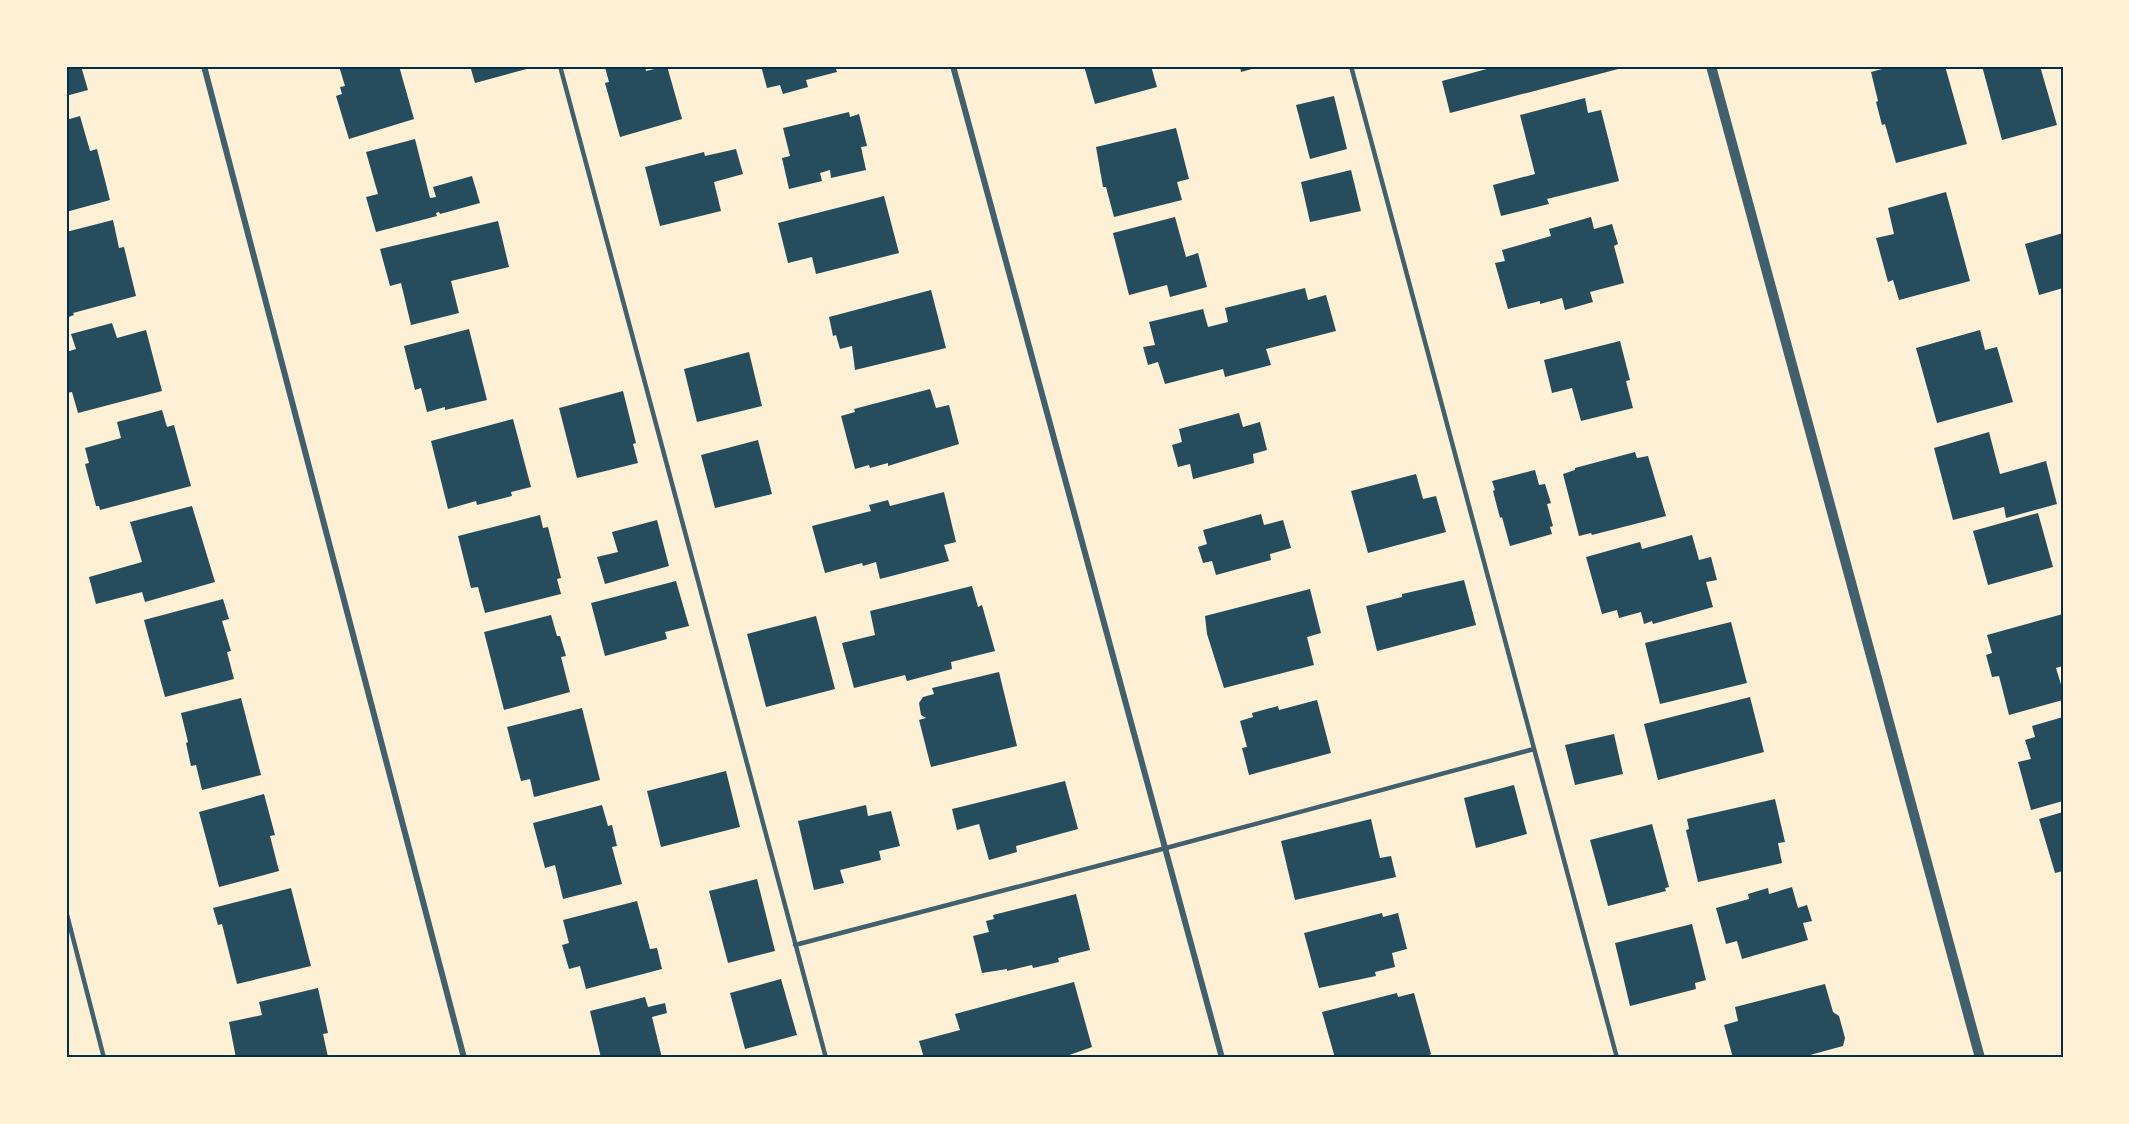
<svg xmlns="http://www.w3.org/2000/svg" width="2129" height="1124" font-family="'IBM Plex Serif',serif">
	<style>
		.building { fill: #264d5e }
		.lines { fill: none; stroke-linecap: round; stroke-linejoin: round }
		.service { stroke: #3f606c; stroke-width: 4.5 }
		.minor { stroke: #3f606c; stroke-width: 6 }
		.tertiary { stroke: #3f606c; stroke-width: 10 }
		.neatline { fill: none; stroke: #003049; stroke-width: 2 }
	</style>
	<rect width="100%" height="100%" fill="#fdf0d5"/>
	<path class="building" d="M 66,66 L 81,66 L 88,90 L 66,96 Z
		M 339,66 L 399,66 L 414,119 L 349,139 L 336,96 L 342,94 L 340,87 L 345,86 Z
		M 470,66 L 534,66 L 534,67 L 475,83 Z
		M 608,66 L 645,66 L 646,71 L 667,66 L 682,119 L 620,137 L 605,83 L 609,82 L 605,67 Z
		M 761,66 L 835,66 L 837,72 L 806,80 L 808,87 L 783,94 L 780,85 L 767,88 Z
		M 1084,66 L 1151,66 L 1157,87 L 1095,104 Z
		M 1240,66 L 1259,66 L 1259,67 L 1241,72 Z
		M 1498,66 L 1622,66 L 1622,68 L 1450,113 L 1442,81 Z
		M 1882,66 L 1945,66 L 1967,144 L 1896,163 L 1885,124 L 1882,125 L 1876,102 L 1878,101 L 1871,72 L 1882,69 Z
		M 1982,66 L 2040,66 L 2057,125 L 2002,140 Z
		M 1334,96 L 1347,149 L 1310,159 L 1296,105 Z
		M 1585,98 L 1588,113 L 1601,110 L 1619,181 L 1547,199 L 1549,204 L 1501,216 L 1493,185 L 1535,174 L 1520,115 Z
		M 849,112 L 850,117 L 859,114 L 867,146 L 861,147 L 866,170 L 831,178 L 830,170 L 820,173 L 822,181 L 789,189 L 782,158 L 790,156 L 783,128 Z
		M 80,116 L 90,151 L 97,149 L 110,200 L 66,212 L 66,120 Z
		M 1176,128 L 1189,179 L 1177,182 L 1182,200 L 1114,217 L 1106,187 L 1103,187 L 1096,147 Z
		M 415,139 L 430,198 L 436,197 L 433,187 L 472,176 L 480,203 L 440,214 L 439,212 L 436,213 L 437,216 L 376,232 L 366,197 L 378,194 L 366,152 Z
		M 736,149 L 743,174 L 714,182 L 721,211 L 660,226 L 645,167 L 704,152 L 705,156 Z
		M 1351,170 L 1361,211 L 1310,222 L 1301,182 Z
		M 1946,192 L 1970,281 L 1899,300 L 1893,280 L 1888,282 L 1876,238 L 1894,234 L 1888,208 Z
		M 884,196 L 899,253 L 816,274 L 812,257 L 788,263 L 778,223 Z
		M 1175,217 L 1186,257 L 1198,253 L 1207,287 L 1170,297 L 1167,285 L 1129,295 L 1113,233 Z
		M 1591,217 L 1594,229 L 1612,224 L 1618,244 L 1614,246 L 1624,283 L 1590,292 L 1593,302 L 1565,310 L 1562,298 L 1540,304 L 1540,301 L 1508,309 L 1495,263 L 1505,261 L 1502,250 L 1551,236 L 1549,229 Z
		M 113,220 L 119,248 L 124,247 L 136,296 L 73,313 L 74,315 L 66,318 L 66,232 Z
		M 498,221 L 509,267 L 451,281 L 459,313 L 411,325 L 401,283 L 390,286 L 380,249 Z
		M 2063,233 L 2063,288 L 2039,295 L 2025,244 Z
		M 1305,288 L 1308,300 L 1326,295 L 1336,331 L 1266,349 L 1271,365 L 1225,377 L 1223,369 L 1165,384 L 1158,362 L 1148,365 L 1143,347 L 1155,345 L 1149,322 L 1203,309 L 1208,327 L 1228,322 L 1225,308 Z
		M 931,290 L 946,348 L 855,370 L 852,346 L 840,349 L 836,335 L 833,336 L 829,317 Z
		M 112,323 L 117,338 L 146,330 L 162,391 L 78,413 L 72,392 L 66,393 L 66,352 L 76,349 L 71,334 Z
		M 469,329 L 487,400 L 445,410 L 445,407 L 427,412 L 421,388 L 415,390 L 404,346 Z
		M 1980,330 L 1985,350 L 1997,347 L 2013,402 L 1937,423 L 1916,348 Z
		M 1620,341 L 1630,380 L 1626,381 L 1633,408 L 1581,421 L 1572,388 L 1552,393 L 1544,360 Z
		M 749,352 L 762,406 L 697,422 L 684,369 Z
		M 930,389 L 936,408 L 949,405 L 959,444 L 888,466 L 888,463 L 870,468 L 869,465 L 855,469 L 841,416 L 855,412 L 854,409 Z
		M 623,391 L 636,443 L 633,444 L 638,463 L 577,478 L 559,408 Z
		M 162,410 L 167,427 L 174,425 L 191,486 L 100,510 L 99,506 L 96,506 L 85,464 L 89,463 L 85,448 L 121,438 L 117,422 Z
		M 1239,413 L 1243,427 L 1260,422 L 1267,450 L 1253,454 L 1254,463 L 1193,479 L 1190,464 L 1178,467 L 1172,445 L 1182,442 L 1179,429 Z
		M 513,419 L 531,487 L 511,492 L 512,496 L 477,505 L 476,501 L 448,509 L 431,441 Z
		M 1989,432 L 2000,474 L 2046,461 L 2057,504 L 2006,518 L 2004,507 L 1953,520 L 1934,448 Z
		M 758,440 L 772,494 L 715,508 L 701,455 Z
		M 1635,452 L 1637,458 L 1648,456 L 1666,516 L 1592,535 L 1591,533 L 1579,536 L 1563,474 L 1575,470 L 1575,468 Z
		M 1535,470 L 1539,485 L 1545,484 L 1551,503 L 1547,504 L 1553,526 L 1550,527 L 1552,534 L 1510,546 L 1502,517 L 1500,518 L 1493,491 L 1495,490 L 1492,481 Z
		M 1416,474 L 1423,499 L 1436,496 L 1446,532 L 1368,553 L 1351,491 Z
		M 944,492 L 956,542 L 944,545 L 949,561 L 880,579 L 876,562 L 863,566 L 862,563 L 825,573 L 812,526 L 871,511 L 869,505 L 888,500 L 890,506 Z
		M 192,506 L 215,582 L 145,602 L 142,592 L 96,604 L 89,577 L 142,562 L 130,522 Z
		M 2038,513 L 2053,567 L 1988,585 L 1973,531 Z
		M 1261,514 L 1264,525 L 1283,520 L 1291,548 L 1270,554 L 1271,560 L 1216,575 L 1212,561 L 1203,563 L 1198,547 L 1207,544 L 1203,530 Z
		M 540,515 L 543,528 L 548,527 L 561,578 L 557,579 L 561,594 L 485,613 L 478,587 L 471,588 L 458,536 Z
		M 657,520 L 669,566 L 605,584 L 597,557 L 618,552 L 612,532 Z
		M 1692,535 L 1699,560 L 1711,557 L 1717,580 L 1706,582 L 1713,607 L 1653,624 L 1652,621 L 1644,624 L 1641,612 L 1619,618 L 1617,610 L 1602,614 L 1586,557 L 1640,542 L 1642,549 Z
		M 1464,580 L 1476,625 L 1377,651 L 1366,606 L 1402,597 L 1402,594 Z
		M 676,581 L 689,626 L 665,632 L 667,639 L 605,656 L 591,603 Z
		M 972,586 L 978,607 L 982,605 L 995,651 L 951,662 L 952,669 L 907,681 L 905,675 L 854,688 L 842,643 L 875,635 L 870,611 Z
		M 1310,589 L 1321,633 L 1307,637 L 1314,665 L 1224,688 L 1207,634 L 1205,616 Z
		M 223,599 L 229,619 L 222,621 L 231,651 L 227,652 L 234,679 L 165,697 L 144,620 Z
		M 2063,614 L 2063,666 L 2056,668 L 2063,691 L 2063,700 L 2009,715 L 1999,676 L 1992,677 L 1986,655 L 1992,653 L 1987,635 Z
		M 551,615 L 557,636 L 560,636 L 566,656 L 561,657 L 570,692 L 504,710 L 484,632 Z
		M 816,616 L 835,689 L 766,707 L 747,634 Z
		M 1731,622 L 1747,683 L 1660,704 L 1645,643 Z
		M 999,672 L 1017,746 L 931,767 L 919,720 L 926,718 L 921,715 L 919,703 L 923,697 L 934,694 L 932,688 Z
		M 1750,697 L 1764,752 L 1658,780 L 1644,724 Z
		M 241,698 L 261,775 L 202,790 L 196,765 L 191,766 L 186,743 L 188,742 L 181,713 Z
		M 1317,700 L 1331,753 L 1249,775 L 1242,748 L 1247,747 L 1240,721 L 1253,717 L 1252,713 L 1278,706 L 1279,710 Z
		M 582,708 L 600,780 L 534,797 L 530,779 L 521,781 L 507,727 Z
		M 2063,717 L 2063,801 L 2031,810 L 2018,762 L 2031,759 L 2025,740 L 2035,737 L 2032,726 Z
		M 1614,734 L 1623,774 L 1575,785 L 1565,745 Z
		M 726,771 L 740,827 L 661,847 L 647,791 Z
		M 1065,781 L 1078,829 L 1016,846 L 1017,852 L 989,860 L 979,824 L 957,830 L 952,809 Z
		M 1514,785 L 1527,834 L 1476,848 L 1464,798 Z
		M 264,794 L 275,835 L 270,836 L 279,871 L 219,887 L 199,812 Z
		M 1775,799 L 1785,842 L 1778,843 L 1782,863 L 1698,882 L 1686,830 L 1689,829 L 1687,819 Z
		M 602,805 L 608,826 L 612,825 L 617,846 L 612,847 L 622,884 L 563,899 L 555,865 L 545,868 L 533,823 Z
		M 866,805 L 868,816 L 891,811 L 900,846 L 879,851 L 881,860 L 840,870 L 844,883 L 814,890 L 798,821 Z
		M 2063,812 L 2063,871 L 2055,873 L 2039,819 Z
		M 1371,819 L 1380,858 L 1391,856 L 1396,877 L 1295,900 L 1281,841 Z
		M 1652,824 L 1669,887 L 1665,888 L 1666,891 L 1608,906 L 1590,840 Z
		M 757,879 L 775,951 L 728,963 L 709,891 Z
		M 1792,887 L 1798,908 L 1807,905 L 1812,921 L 1803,923 L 1808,940 L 1742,959 L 1737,941 L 1726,944 L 1716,908 L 1749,899 L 1748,894 L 1768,888 L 1769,894 Z
		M 291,888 L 311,966 L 237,984 L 222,924 L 218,925 L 213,908 Z
		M 1076,894 L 1090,950 L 1058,958 L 1059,962 L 1033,968 L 1032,965 L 1007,971 L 1007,969 L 982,973 L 973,936 L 989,932 L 986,921 L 994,919 L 993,915 Z
		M 637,901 L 650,949 L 657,948 L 662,969 L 586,989 L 580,966 L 569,969 L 562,945 L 569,943 L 563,920 Z
		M 1382,913 L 1383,917 L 1398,913 L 1407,949 L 1392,953 L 1395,967 L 1375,972 L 1376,976 L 1319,988 L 1304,933 Z
		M 1692,924 L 1706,980 L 1695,983 L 1696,989 L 1630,1006 L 1615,943 Z
		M 781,979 L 797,1035 L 745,1049 L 730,993 Z
		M 1074,982 L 1092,1047 L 1061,1058 L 924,1058 L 919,1041 L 960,1030 L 955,1014 Z
		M 1825,984 L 1833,1012 L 1839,1016 L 1845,1038 L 1843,1046 L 1799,1058 L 1733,1058 L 1724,1025 L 1738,1021 L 1735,1007 Z
		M 318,988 L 328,1033 L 323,1034 L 328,1057 L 250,1058 L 249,1056 L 236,1058 L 229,1022 L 262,1015 L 259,1002 Z
		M 1397,993 L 1398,997 L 1414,993 L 1431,1054 L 1423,1058 L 1335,1058 L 1322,1012 Z
		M 645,997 L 648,1007 L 665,1003 L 667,1013 L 652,1017 L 662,1058 L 601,1058 L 590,1011 Z"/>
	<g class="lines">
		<path class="service" d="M 560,66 L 826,1058
			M 1351,66 L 1617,1058
			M 66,911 L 104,1058
			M 795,945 L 1166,848 L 1534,749"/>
		<path class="minor" d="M 204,66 L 464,1058
			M 953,66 L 1222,1058"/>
		<path class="tertiary" d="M 1711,66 L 1980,1058"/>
	</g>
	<rect width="2129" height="1124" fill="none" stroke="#fdf0d5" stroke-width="135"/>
	<rect x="68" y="68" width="1994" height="988" class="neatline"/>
</svg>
